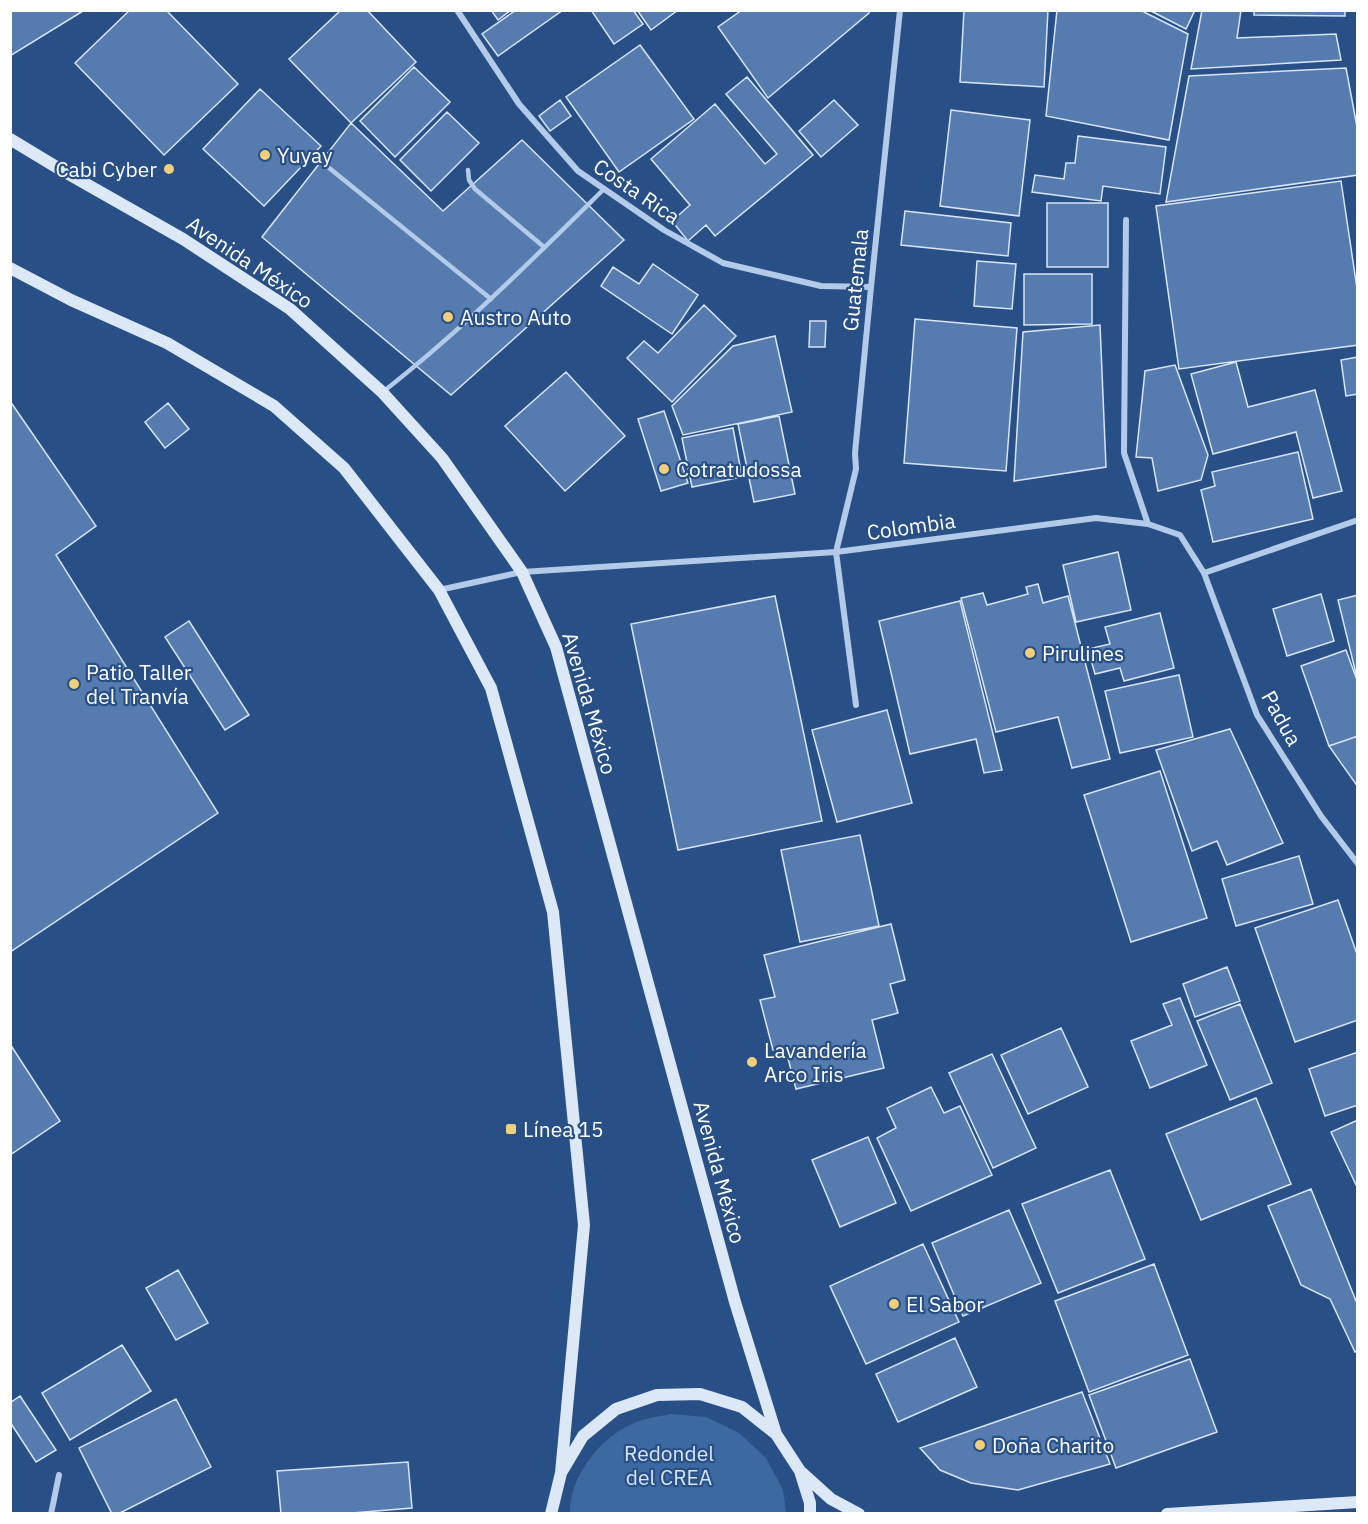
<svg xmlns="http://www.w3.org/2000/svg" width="1368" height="1524" font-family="'IBM Plex Sans',sans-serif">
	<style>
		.green { fill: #3d69a2 }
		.building { fill: #557baf; stroke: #d7e5f6; stroke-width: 1.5 }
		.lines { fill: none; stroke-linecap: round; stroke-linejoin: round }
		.service { stroke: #b3cae8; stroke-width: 4.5 }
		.minor { stroke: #b3cae8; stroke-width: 6 }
		.secondary { stroke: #dde8f7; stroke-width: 12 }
		.poi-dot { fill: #efcf7a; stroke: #285086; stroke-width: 2 }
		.labels { text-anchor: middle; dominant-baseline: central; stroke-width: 4.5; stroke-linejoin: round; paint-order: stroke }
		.poi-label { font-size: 21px; fill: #fff; stroke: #285086; text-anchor: start }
		.street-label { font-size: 21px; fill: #fff; stroke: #285086 }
		.park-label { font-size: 21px; fill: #d7e5f6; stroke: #285086 }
	</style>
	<rect width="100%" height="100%" fill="#285086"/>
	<path class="green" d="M 670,1414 L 706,1417 L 739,1433 L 766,1458 L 783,1490 L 786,1513 L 570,1513 C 570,1475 600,1438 634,1423 C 645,1418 659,1417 670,1414 Z"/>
	<path class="building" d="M 10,10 L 83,10 L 83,11 L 10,56 Z
		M 130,10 L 166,10 L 238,84 L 164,155 L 75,63 Z
		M 341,10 L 367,10 L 416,62 L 351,123 L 289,59 Z
		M 491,10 L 511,10 L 498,20 Z
		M 516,10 L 563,10 L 498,56 L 482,34 Z
		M 591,10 L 633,10 L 643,24 L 614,44 Z
		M 637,10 L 678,10 L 651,30 Z
		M 742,10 L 870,10 L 869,13 L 768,98 L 718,27 Z
		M 964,10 L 1048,10 L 1044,87 L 960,82 Z
		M 1057,10 L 1140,10 L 1188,34 L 1169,140 L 1046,116 Z
		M 1149,10 L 1195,10 L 1186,29 Z
		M 1202,10 L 1241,10 L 1237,38 L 1336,34 L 1341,60 L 1191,69 Z
		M 1254,10 L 1345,10 L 1345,16 L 1254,15 Z
		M 640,45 L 694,119 L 619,172 L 566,97 Z
		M 414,67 L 450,102 L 395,157 L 360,121 Z
		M 1346,68 L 1358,132 L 1358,175 L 1166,202 L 1189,76 Z
		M 747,77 L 813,155 L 715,236 L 706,225 L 688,241 L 672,221 L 690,205 L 651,159 L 715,104 L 765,164 L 777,154 L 726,94 Z
		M 260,89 L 321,146 L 264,206 L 203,149 Z
		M 560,100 L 571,116 L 550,131 L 539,116 Z
		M 834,100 L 858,125 L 821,157 L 799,131 Z
		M 951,110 L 1030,120 L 1019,216 L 940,206 Z
		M 447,112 L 479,143 L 431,191 L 400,160 Z
		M 351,123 L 443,211 L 522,140 L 624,240 L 451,395 L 262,237 Z
		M 1078,136 L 1166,147 L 1160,194 L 1103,186 L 1101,201 L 1032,192 L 1035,175 L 1064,179 L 1066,163 L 1075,163 Z
		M 1341,181 L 1358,295 L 1358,345 L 1179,369 L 1156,206 Z
		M 1047,203 L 1108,203 L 1108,267 L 1047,267 Z
		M 905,211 L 1011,223 L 1008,256 L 901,245 Z
		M 977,261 L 1016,264 L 1012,309 L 974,306 Z
		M 653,264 L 698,295 L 672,334 L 601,286 L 613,267 L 639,284 Z
		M 1024,274 L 1092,274 L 1092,324 L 1024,325 Z
		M 704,305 L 736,336 L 672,402 L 627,358 L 644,341 L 658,353 Z
		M 915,319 L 1017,328 L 1006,471 L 904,463 Z
		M 810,321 L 826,321 L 825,347 L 809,347 Z
		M 1100,325 L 1106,467 L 1014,481 L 1023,332 Z
		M 775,336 L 792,412 L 683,435 L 672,406 L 733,346 Z
		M 1358,357 L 1358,394 L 1346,396 L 1341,360 Z
		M 1236,362 L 1248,407 L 1315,390 L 1342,491 L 1313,498 L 1296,432 L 1213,454 L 1191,374 Z
		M 1175,365 L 1208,455 L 1201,480 L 1158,491 L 1152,458 L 1136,457 L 1145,371 Z
		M 566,372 L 625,436 L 565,491 L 505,426 Z
		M 10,401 L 96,526 L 56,555 L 218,813 L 10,952 Z
		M 168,403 L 189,429 L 165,448 L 145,422 Z
		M 664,411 L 688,483 L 661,491 L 638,419 Z
		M 779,416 L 795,494 L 754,502 L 738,424 Z
		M 733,428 L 742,477 L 692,487 L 682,438 Z
		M 1298,452 L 1313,519 L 1213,542 L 1201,490 L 1215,486 L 1212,472 Z
		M 1118,552 L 1131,610 L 1076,622 L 1063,565 Z
		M 1038,584 L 1043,603 L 1068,596 L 1110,759 L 1072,768 L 1058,717 L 996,732 L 961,598 L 983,593 L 987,605 L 1028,594 L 1026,587 Z
		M 1321,594 L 1334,641 L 1287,656 L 1273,609 Z
		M 1358,595 L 1358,678 L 1357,678 L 1338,600 Z
		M 775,596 L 822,821 L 678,850 L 631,624 Z
		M 960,601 L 1002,770 L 984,773 L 976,739 L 910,754 L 879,621 Z
		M 1160,613 L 1174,668 L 1124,681 L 1120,668 L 1095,674 L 1088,649 L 1110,644 L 1105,627 Z
		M 189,621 L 249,715 L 225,730 L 165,637 Z
		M 1346,650 L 1358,683 L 1358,736 L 1329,746 L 1301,666 Z
		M 1179,675 L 1193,737 L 1120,753 L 1105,691 Z
		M 887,710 L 912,803 L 837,822 L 812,730 Z
		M 1230,729 L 1283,843 L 1227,865 L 1217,841 L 1192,851 L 1156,750 Z
		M 1358,736 L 1358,787 L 1329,746 Z
		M 1160,771 L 1207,918 L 1131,942 L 1084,795 Z
		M 860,835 L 879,926 L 800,942 L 781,850 Z
		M 1299,856 L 1313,904 L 1236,926 L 1222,879 Z
		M 1338,900 L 1358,957 L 1358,1020 L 1295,1042 L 1255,928 Z
		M 891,924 L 905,980 L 890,984 L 898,1013 L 872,1020 L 884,1068 L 796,1089 L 785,1047 L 773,1050 L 760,1000 L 775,997 L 764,955 Z
		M 1227,967 L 1240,1001 L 1195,1017 L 1183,984 Z
		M 1180,998 L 1207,1065 L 1150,1088 L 1131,1041 L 1172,1025 L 1163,1004 Z
		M 1240,1004 L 1272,1083 L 1230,1100 L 1197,1021 Z
		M 1061,1028 L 1088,1087 L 1028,1114 L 1001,1055 Z
		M 10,1044 L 60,1121 L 10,1155 Z
		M 1358,1052 L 1358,1105 L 1325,1116 L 1309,1069 Z
		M 992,1054 L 1036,1148 L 993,1168 L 949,1073 Z
		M 931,1087 L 944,1113 L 960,1106 L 992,1175 L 911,1211 L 877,1138 L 896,1128 L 887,1108 Z
		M 1256,1098 L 1291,1184 L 1201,1220 L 1166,1134 Z
		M 1358,1120 L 1358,1189 L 1331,1132 Z
		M 868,1137 L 896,1203 L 840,1227 L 812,1160 Z
		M 1110,1170 L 1145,1259 L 1058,1293 L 1022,1204 Z
		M 1311,1189 L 1358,1306 L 1358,1351 L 1355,1352 L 1330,1299 L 1301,1285 L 1268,1206 Z
		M 1009,1210 L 1041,1283 L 963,1316 L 932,1243 Z
		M 923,1244 L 959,1322 L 866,1364 L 830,1286 Z
		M 1154,1264 L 1188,1355 L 1089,1392 L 1055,1301 Z
		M 178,1270 L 208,1323 L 176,1340 L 146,1288 Z
		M 955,1338 L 977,1387 L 898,1422 L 876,1374 Z
		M 122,1345 L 151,1391 L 70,1440 L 42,1393 Z
		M 1190,1359 L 1217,1432 L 1116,1468 L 1089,1395 Z
		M 1082,1392 L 1110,1464 L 1018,1490 L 971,1483 L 940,1470 L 920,1448 Z
		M 20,1396 L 56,1450 L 36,1462 L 10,1422 L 10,1403 Z
		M 176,1399 L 211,1467 L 118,1514 L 112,1514 L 79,1448 Z
		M 408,1462 L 412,1508 L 340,1514 L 281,1514 L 277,1471 Z"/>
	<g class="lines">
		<path class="service" d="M 323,163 L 491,299
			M 468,170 L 469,180 L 475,189 L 544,247
			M 384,391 C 463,329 533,259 604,189"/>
		<path class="minor" d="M 457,10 L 519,104 L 578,171 L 664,230 L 723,263 L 821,286 L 871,287
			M 1126,220 L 1124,453 L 1148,524
			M 1204,573 L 1358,520
			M 439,590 L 522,572 L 836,552 L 1096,518 L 1148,524 L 1180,535 L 1204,573 L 1257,715 L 1321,816 L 1358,864
			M 856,705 L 836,552 L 856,469 L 855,453 L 871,287 L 900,10
			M 51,1514 L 59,1475"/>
		<path class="secondary" d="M 10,139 L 58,168 L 183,239 L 290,309 L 382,392 L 442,458 L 522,572 L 556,647 L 735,1302 L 776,1434
			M 10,268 L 71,300 L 167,343 L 274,406 L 344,468 L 439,590 L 491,688 L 553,912 L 584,1225 L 561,1473
			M 800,1471 L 831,1499 L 859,1514
			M 551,1514 L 561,1473 L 583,1436 L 616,1409 L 657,1395 L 700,1394 L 742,1407 L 776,1434 L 800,1471 L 810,1503 L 810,1514
			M 1167,1514 L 1358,1502"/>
	</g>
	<g class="poi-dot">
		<circle cx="265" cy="155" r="6"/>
		<circle cx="169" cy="169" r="6"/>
		<circle cx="448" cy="317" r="6"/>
		<circle cx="664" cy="469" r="6"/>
		<circle cx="1030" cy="653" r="6"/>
		<circle cx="74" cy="684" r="6"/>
		<circle cx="752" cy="1062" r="6"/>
		<rect x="505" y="1123" width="12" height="12" rx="3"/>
		<circle cx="894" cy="1304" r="6"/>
		<circle cx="980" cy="1445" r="6"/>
	</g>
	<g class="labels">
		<g class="poi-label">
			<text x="277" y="155">Yuyay</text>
			<text x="157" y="169" text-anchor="end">Cabi Cyber</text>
			<text x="460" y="317">Austro Auto</text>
			<text x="676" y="469">Cotratudossa</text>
			<text x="1042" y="653">Pirulines</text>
			<text x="86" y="672">Patio Taller<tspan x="86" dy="24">del Tranvía</tspan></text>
			<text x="764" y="1050">Lavandería<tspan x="764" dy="24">Arco Iris</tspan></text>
			<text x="523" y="1129">Línea 15</text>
			<text x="906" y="1304">El Sabor</text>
			<text x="992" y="1445">Doña Charito</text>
		</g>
		<g class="street-label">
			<text transform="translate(637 191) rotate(34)">Costa Rica</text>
			<text transform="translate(250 262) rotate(34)">Avenida México</text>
			<text transform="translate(855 280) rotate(-84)">Guatemala</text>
			<text transform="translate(911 526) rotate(-8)">Colombia</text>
			<text transform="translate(590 703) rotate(74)">Avenida México</text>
			<text transform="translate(1282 718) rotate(61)">Padua</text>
			<text transform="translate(720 1172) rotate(75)">Avenida México</text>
		</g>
		<g class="park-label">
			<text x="669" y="1453">Redondel<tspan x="669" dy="24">del CREA</tspan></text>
		</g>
	</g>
	<rect width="1368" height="1524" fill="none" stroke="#ffffff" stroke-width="24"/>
</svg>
